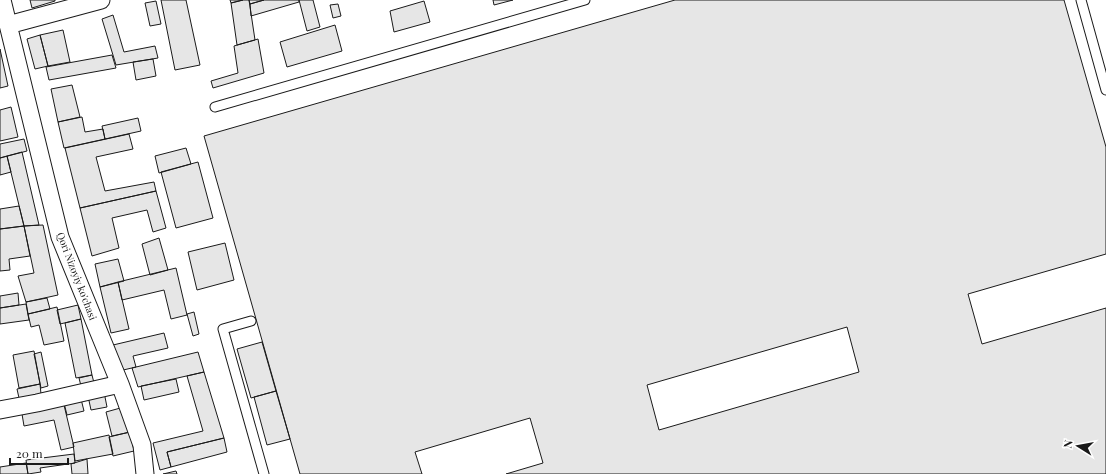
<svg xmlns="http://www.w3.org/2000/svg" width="1106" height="474" font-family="'Playfair Display',serif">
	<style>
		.building { fill: #e6e6e6; stroke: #1a1a1a; fill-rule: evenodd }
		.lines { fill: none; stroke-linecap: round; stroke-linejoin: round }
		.service-casing { stroke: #1a1a1a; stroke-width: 11 }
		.minor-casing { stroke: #1a1a1a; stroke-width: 19 }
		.service { stroke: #fff; stroke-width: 9 }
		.minor { stroke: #fff; stroke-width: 17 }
		.labels { text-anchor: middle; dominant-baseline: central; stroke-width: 3; stroke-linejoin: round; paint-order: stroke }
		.street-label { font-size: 10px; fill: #1a1a1a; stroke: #fff }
	</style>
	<rect width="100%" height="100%" fill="#fff"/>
	<path class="building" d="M 30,0 L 55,0 L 55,1 L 32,8 Z
		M 161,0 L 186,0 L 200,65 L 175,70 Z
		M 230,0 L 243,0 L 231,3 Z
		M 243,0 L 249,0 L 255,40 L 237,45 L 231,3 Z
		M 249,0 L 264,0 L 250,4 Z
		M 264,0 L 299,0 L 299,2 L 251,16 L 250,4 Z
		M 299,0 L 313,0 L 320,27 L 307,31 Z
		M 493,0 L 513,0 L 494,5 Z
		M 675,0 L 1064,0 L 1106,147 L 1106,254 L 968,294 L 982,344 L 1106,308 L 1106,474 L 506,474 L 543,463 L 530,418 L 415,452 L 422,474 L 300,474 L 204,136 ZM 847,327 L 859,372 L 659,430 L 647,385 Z
		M 156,1 L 161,24 L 150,26 L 145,3 Z
		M 424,1 L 430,22 L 394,32 L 390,11 Z
		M 338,4 L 341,16 L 333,18 L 330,5 Z
		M 113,15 L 124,52 L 155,46 L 158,58 L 116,65 L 102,19 Z
		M 335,25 L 342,51 L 287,67 L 280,42 Z
		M 63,30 L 70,62 L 48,66 L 40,35 Z
		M 40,35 L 48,66 L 35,69 L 27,39 Z
		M 258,39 L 264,73 L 213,88 L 211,81 L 238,73 L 234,46 Z
		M 0,49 L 8,86 L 0,88 Z
		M 112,55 L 116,68 L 49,80 L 46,67 Z
		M 153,59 L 156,76 L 136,80 L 133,62 Z
		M 72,85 L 80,117 L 58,122 L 51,89 Z
		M 11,107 L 18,137 L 0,141 L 0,110 Z
		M 82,117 L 85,132 L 103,129 L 105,139 L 64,148 L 58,122 Z
		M 138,118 L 141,131 L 105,139 L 102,126 Z
		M 129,134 L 133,149 L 96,157 L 105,191 L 154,182 L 156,191 L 80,208 L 65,148 Z
		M 24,139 L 27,151 L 0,158 L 0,144 Z
		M 186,148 L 191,164 L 159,173 L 155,156 Z
		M 22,152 L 39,225 L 24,226 L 7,156 Z
		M 7,156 L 11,172 L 0,175 L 0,158 Z
		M 198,162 L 213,218 L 176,228 L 161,172 Z
		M 156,191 L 166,228 L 153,232 L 147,210 L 112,218 L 119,248 L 92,256 L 80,208 Z
		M 19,206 L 24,226 L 0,229 L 0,209 Z
		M 43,225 L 58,295 L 26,302 L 18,276 L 34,273 L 24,226 Z
		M 24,226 L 30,256 L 9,259 L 10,270 L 0,271 L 0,229 Z
		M 159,238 L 168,270 L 150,275 L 142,244 Z
		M 225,243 L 234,280 L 197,290 L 188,252 Z
		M 118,259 L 124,281 L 100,287 L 95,264 Z
		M 176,268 L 187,315 L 171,319 L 164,290 L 122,300 L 118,282 Z
		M 118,282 L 129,329 L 111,333 L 100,287 Z
		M 18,293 L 19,305 L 0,308 L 0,296 Z
		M 47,298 L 50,309 L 28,314 L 26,302 Z
		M 26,304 L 29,320 L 0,324 L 0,308 Z
		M 78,305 L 81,319 L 60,324 L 57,310 Z
		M 57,307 L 64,341 L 44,345 L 39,325 L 31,327 L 28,314 Z
		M 194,312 L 199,334 L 193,336 L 187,314 Z
		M 81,319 L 92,375 L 76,378 L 65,323 Z
		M 164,333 L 168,348 L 133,356 L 136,367 L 119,371 L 113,345 Z
		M 262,342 L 276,391 L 251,398 L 237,349 Z
		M 34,351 L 40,384 L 19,388 L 13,355 Z
		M 41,352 L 48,386 L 41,388 L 34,354 Z
		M 198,352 L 204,372 L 138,387 L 132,368 Z
		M 204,372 L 224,438 L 167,452 L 171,467 L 160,470 L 153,443 L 203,431 L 187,376 Z
		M 92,375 L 94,383 L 81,386 L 79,378 Z
		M 176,379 L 179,392 L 144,400 L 141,386 Z
		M 40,384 L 41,394 L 19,398 L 17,389 Z
		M 276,391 L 290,439 L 267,445 L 254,397 Z
		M 104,392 L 107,407 L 91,410 L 88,396 Z
		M 81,399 L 84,411 L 67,415 L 64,403 Z
		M 64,405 L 74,447 L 61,450 L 54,420 L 24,426 L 22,414 Z
		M 124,407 L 130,432 L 112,436 L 106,412 Z
		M 130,432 L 134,451 L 113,456 L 109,437 Z
		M 109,435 L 113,454 L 75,461 L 73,443 Z
		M 224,438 L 227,452 L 171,467 L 167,452 Z
		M 74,454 L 75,463 L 40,468 L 41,472 L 28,474 L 26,460 Z
		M 87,459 L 88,474 L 72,474 L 71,464 Z
		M 26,463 L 28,474 L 0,474 L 0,467 Z
		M 176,471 L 177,474 L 163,474 Z"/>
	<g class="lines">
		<defs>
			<path id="service" d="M 1081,0 L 1106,90
				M 215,107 L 585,0
				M 251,321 L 223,329 L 264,474"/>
			<path id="minor" d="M 8,25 L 101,0
				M 120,384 L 142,445 L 145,474
				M 0,410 L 37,403 L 120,384 L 60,237 L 2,0"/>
		</defs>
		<use href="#service" class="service-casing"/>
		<use href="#minor" class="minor-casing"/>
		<use href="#service" class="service"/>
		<use href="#minor" class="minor"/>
	</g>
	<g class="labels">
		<g class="street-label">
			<text transform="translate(77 276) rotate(69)">Qori Nizoyiy ko'chasi</text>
		</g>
	</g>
	<g transform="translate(1078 446) rotate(281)" stroke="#ffffff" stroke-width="3" paint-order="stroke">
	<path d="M0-3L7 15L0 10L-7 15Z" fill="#1a1a1a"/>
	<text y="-6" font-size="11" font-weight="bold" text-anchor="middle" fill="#1a1a1a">N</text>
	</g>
	<path d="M10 458v6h58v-6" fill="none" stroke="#1a1a1a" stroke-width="2"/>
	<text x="16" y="458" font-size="12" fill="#1a1a1a" stroke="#ffffff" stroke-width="3" paint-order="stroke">20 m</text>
</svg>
